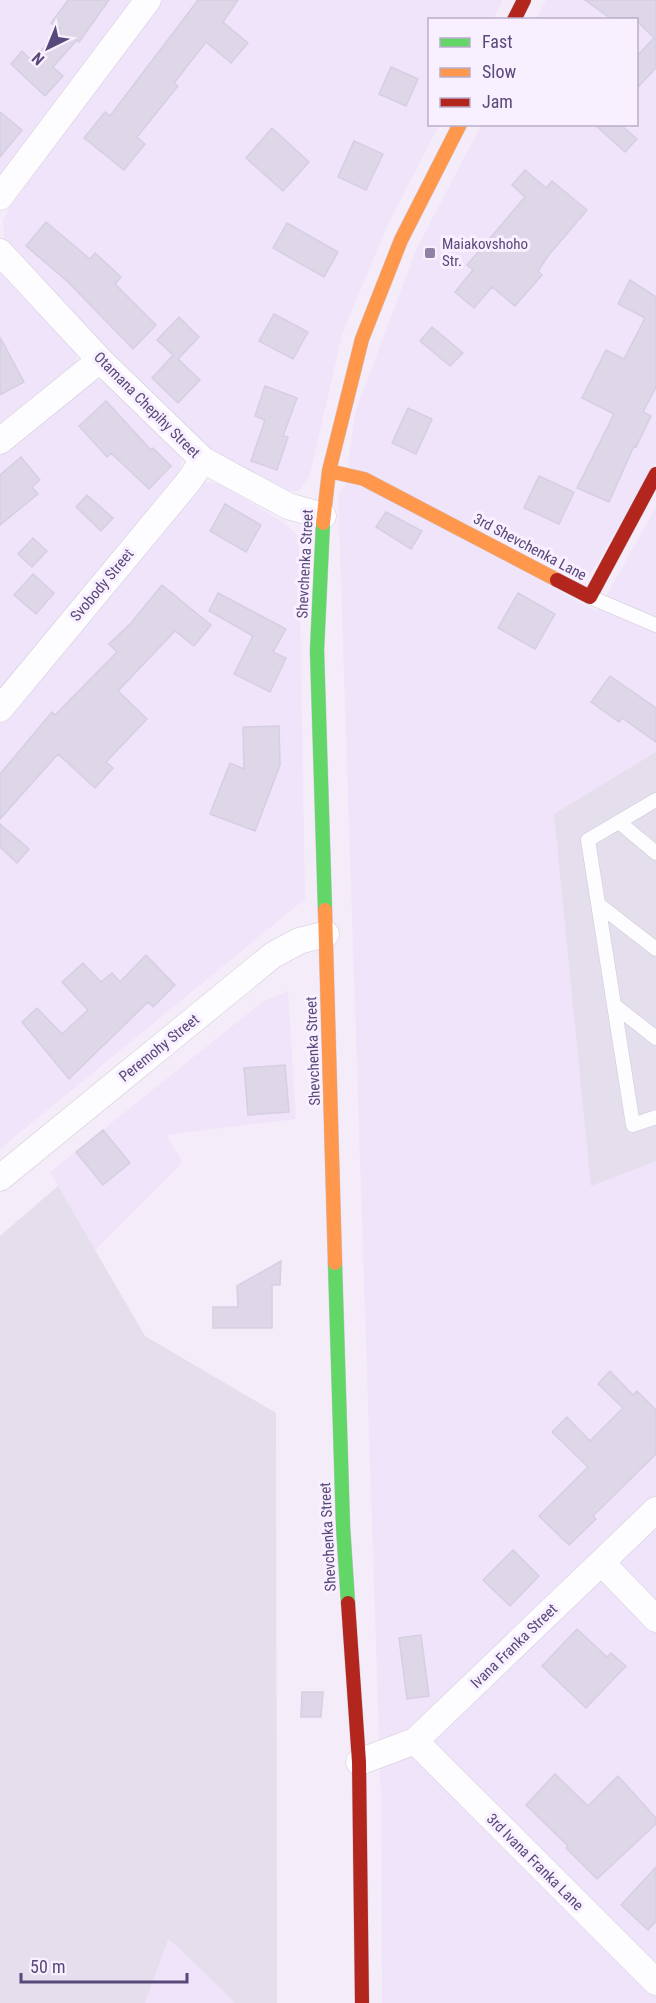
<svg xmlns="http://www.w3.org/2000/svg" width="656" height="2003" font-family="'Roboto Condensed',sans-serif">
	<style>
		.residential { fill: #f0e4fb }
		.industrial { fill: #e4deed }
		.building { fill: #ded7e8; stroke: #d6cee3; stroke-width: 1.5 }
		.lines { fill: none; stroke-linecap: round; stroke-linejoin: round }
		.lane-casing { stroke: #d1cbd9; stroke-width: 15 }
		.street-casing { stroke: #d1cbd9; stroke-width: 27 }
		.fast-casing { stroke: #d1cada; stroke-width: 15 }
		.slow-casing { stroke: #d1cada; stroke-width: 15 }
		.jam-casing { stroke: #d1cada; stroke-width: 15 }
		.lane { stroke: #fdfcfe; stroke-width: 14 }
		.street { stroke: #fdfcfe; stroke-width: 26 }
		.fast { stroke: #63d668; stroke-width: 14 }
		.slow { stroke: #ff974d; stroke-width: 14 }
		.jam { stroke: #b3261e; stroke-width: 14 }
		.poi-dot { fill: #8f82a7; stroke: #f9f0ff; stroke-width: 2 }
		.labels { text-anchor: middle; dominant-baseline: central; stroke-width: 6; stroke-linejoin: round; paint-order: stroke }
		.poi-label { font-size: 15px; fill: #58497b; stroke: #f9f0ff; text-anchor: start }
		.street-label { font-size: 15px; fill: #58497b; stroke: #f9f0ff }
	</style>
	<rect width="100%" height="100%" fill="#f4edf9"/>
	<path class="residential" d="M 0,0 L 133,0 L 0,176 Z
		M 163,0 L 503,0 L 493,19 L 430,20 L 430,124 L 439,125 L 385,231 L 342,335 L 310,475 L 300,490 L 291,492 L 222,461 L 206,450 L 4,243 L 3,220 L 10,207 Z
		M 546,0 L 656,0 L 656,462 L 586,582 L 348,466 L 355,412 L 416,250 L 481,125 L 636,124 L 636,20 L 536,19 Z
		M 0,270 L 77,352 L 77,364 L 95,380 L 104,381 L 174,448 L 181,459 L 180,475 L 198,488 L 204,482 L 219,483 L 284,523 L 299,537 L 305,899 L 0,1149 Z
		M 347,483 L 381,492 L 597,612 L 656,507 L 656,2003 L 382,2003 L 381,1799 L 338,494 Z
		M 288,991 L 296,1119 L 166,1135 L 183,1162 L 95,1250 L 50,1172 L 262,1002 Z
		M 167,1940 L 179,1948 L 235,2003 L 145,2003 Z"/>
	<path class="industrial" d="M 656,752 L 656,1161 L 591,1186 L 554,814 Z
		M 58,1186 L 145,1336 L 276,1413 L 277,2003 L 235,2003 L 179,1948 L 168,1940 L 145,2003 L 0,2003 L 0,1236 Z"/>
	<path class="building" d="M 68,0 L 109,0 L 79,42 L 77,40 L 53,67 L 63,76 L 45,96 L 11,64 L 22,51 L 32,61 L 61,29 L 51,23 Z
		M 198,0 L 238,0 L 223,22 L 248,43 L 231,63 L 206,42 L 174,83 L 178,86 L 137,137 L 145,144 L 124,170 L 84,138 L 105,112 L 110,116 Z
		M 585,0 L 656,0 L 656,68 L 636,89 L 636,57 L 654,38 L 636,20 L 613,20 Z
		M 391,67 L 418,79 L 406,106 L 379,94 Z
		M 0,112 L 22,130 L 0,157 Z
		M 594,124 L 620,124 L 637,139 L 625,152 Z
		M 272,128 L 309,162 L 283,191 L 246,158 Z
		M 354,141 L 383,154 L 366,190 L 338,177 Z
		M 525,170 L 546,188 L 552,181 L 587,210 L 548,256 L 538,271 L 542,275 L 515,306 L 492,287 L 474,308 L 455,292 L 473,270 L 467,265 L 525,197 L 512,185 Z
		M 46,222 L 90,259 L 95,253 L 121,277 L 115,284 L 156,325 L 133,349 L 68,282 L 26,246 Z
		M 287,223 L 338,252 L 324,277 L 273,248 Z
		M 630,280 L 656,297 L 656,387 L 643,412 L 651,416 L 636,447 L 634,446 L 609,502 L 577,488 L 614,414 L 582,398 L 606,350 L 624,359 L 645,318 L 618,304 Z
		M 274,314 L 308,332 L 293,359 L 259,341 Z
		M 179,317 L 199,337 L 178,359 L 200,380 L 178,403 L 152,378 L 173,355 L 157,340 Z
		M 432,327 L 463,353 L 450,366 L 420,341 Z
		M 0,337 L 24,382 L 0,395 Z
		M 265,386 L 297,398 L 283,436 L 288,437 L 277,470 L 251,461 L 265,420 L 255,416 Z
		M 106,401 L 151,450 L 153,448 L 171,466 L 149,489 L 111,453 L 107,457 L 79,426 Z
		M 408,408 L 432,419 L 416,454 L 392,443 Z
		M 21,457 L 40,480 L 32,487 L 38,494 L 0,525 L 0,475 Z
		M 539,476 L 574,492 L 559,524 L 524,508 Z
		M 87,495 L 113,518 L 101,531 L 76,507 Z
		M 225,504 L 261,525 L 246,552 L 210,531 Z
		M 386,512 L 422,531 L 411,549 L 376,527 Z
		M 33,538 L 47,551 L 32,567 L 18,554 Z
		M 33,574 L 54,593 L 36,614 L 14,595 Z
		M 162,585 L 211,625 L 194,646 L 175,631 L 118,691 L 147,719 L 106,762 L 113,768 L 95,788 L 58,754 L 0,819 L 0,774 L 52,712 L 55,715 L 117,652 L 109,644 L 131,623 Z
		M 218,593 L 286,629 L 273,652 L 286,658 L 270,692 L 234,674 L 253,636 L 209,611 Z
		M 518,593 L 555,614 L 535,649 L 498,628 Z
		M 610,676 L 656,708 L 656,742 L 622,718 L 619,722 L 591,702 Z
		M 279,726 L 280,765 L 255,831 L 210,814 L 230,763 L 244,769 L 243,727 Z
		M 0,824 L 29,849 L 17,863 L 0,847 Z
		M 146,955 L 175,985 L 153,1007 L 148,1002 L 69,1079 L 22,1022 L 37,1008 L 62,1034 L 88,1010 L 62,982 L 83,963 L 101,982 L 112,973 L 120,982 Z
		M 285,1065 L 289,1112 L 248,1115 L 244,1068 Z
		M 103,1130 L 130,1163 L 103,1185 L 76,1152 Z
		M 281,1261 L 280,1285 L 272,1285 L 272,1328 L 213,1328 L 213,1307 L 238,1307 L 237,1286 Z
		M 610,1371 L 633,1395 L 637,1391 L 656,1410 L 656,1454 L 593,1516 L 596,1519 L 569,1545 L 539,1516 L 588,1467 L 552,1432 L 567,1417 L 590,1441 L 623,1408 L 598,1384 Z
		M 513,1550 L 539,1576 L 510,1606 L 483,1580 Z
		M 577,1629 L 607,1657 L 611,1653 L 626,1666 L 586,1708 L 542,1666 Z
		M 421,1635 L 429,1696 L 407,1699 L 399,1638 Z
		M 302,1692 L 323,1692 L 321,1717 L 301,1717 Z
		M 555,1774 L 588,1806 L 618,1776 L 656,1818 L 656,1824 L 597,1879 L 566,1848 L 568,1846 L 526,1805 Z
		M 656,1867 L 656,1921 L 648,1930 L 621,1905 Z"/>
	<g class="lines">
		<defs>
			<path id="lane" d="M 590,597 L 656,625
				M 656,800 L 588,840 L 633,1125 L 656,1117
				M 619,822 L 656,853
				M 598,904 L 656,949
				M 614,1005 L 656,1038"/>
			<path id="street" d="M 0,197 L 148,0
				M 0,252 L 100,360 L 203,460 L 288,506 L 323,516
				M 0,441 L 100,360
				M 0,709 L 189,481 L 203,460
				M 0,1178 L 273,955 L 299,941 L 326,934
				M 602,1563 L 656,1619
				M 415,1741 L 656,1982
				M 359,1762 L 415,1741 L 656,1510"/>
			<path id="fast" d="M 323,523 L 317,650 L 325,910
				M 335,1263 L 343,1526 L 348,1603"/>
			<path id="slow" d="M 329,471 L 364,479 L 557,580
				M 323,523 L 329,471 L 362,339 L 401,240 L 460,124
				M 325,910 L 335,1263"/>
			<path id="jam" d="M 514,20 L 524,0
				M 557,580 L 590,597 L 656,474
				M 348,1603 L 359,1762 L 362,2003"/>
		</defs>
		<use href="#lane" class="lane-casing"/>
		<use href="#street" class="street-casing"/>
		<use href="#fast" class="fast-casing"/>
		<use href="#slow" class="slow-casing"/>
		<use href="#jam" class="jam-casing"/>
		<use href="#lane" class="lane"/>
		<use href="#street" class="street"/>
		<use href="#fast" class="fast"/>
		<use href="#slow" class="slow"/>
		<use href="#jam" class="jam"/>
	</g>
	<rect class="poi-dot" x="424" y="247" width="12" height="12" rx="3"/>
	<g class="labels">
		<g class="poi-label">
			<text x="442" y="244">Maiakovshoho<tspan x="442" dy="17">Str.</tspan></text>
		</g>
		<g class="street-label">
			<text transform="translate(147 405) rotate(45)">Otamana Chepihy Street</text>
			<text transform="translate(530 547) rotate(28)">3rd Shevchenka Lane</text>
			<text transform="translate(305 564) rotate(-87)">Shevchenka Street</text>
			<text transform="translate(102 585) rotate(-50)">Svobody Street</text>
			<text transform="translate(159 1048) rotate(-39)">Peremohy Street</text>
			<text transform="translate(313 1051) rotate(-92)">Shevchenka Street</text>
			<text transform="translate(328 1537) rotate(-93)">Shevchenka Street</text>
			<text transform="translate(514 1646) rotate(-44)">Ivana Franka Street</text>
			<text transform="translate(535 1862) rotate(45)">3rd Ivana Franka Lane</text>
		</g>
	</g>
	<rect x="428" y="18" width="210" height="108" fill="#f9f0ff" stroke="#b9adca" stroke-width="1.5"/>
	<rect x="440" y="38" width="30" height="9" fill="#63d668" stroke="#b9adca" stroke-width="1.5"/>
	<text x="482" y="48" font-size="18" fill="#58497b">Fast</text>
	<rect x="440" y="68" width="30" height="9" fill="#ff974d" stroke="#b9adca" stroke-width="1.5"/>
	<text x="482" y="78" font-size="18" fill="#58497b">Slow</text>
	<rect x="440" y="98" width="30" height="9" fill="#b3261e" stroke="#b9adca" stroke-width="1.5"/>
	<text x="482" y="108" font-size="18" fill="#58497b">Jam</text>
	<g transform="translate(48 48) rotate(223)" stroke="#f9f0ff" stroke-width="4.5" paint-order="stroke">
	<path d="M0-4.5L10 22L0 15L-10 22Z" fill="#58497b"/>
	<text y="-9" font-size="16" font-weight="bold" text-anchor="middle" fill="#58497b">N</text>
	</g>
	<path d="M21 1973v9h166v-9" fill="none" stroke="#58497b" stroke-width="3"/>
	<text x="30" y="1973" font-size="18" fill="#58497b" stroke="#f9f0ff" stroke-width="4.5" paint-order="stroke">50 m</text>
</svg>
